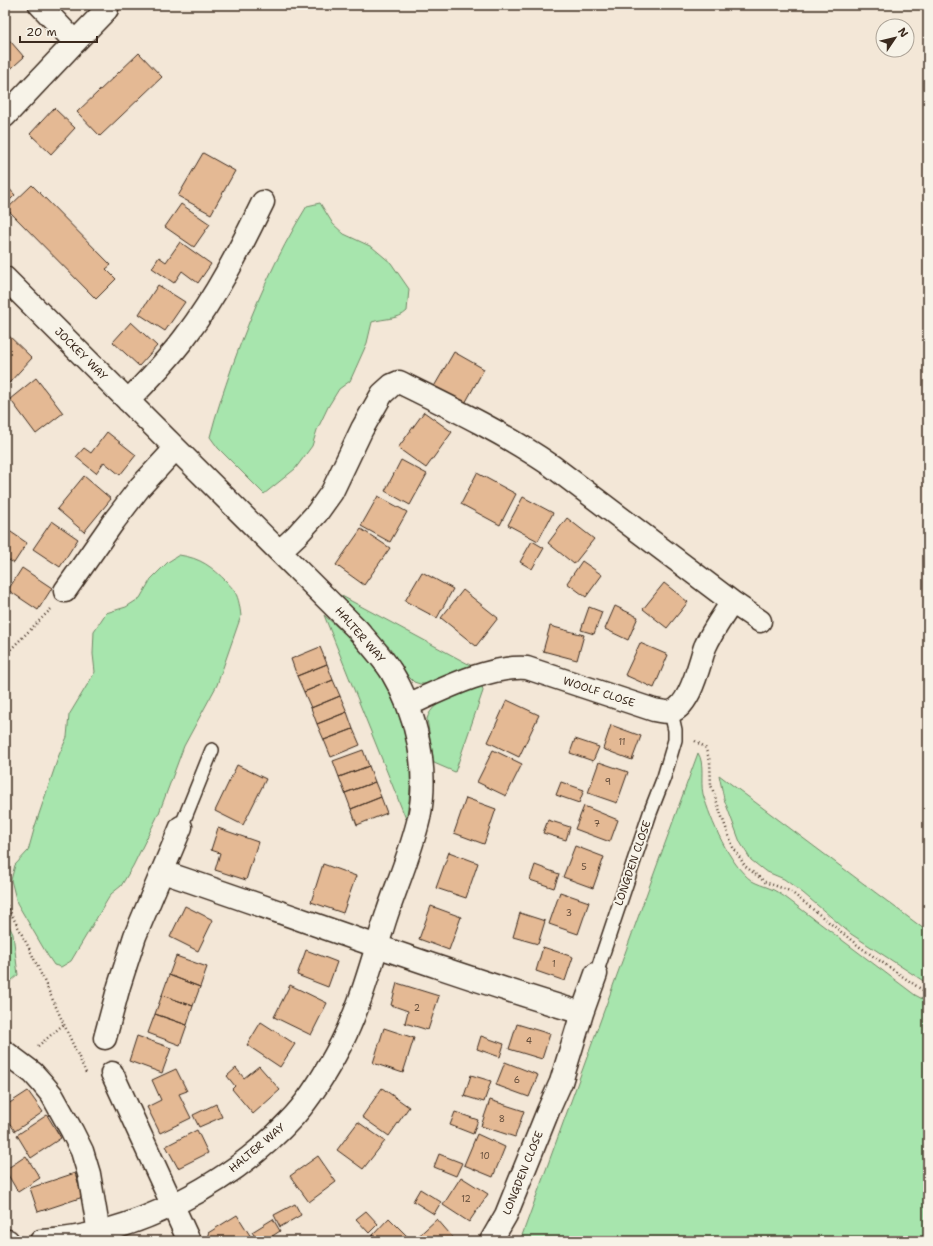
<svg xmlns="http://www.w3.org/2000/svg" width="933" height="1246" font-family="'Shantell Sans',sans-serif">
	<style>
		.green { fill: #a7e5ad; stroke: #718866 }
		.building { fill: #e4b994; stroke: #3b2a1e }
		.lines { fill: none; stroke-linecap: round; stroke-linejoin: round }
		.lane-casing { stroke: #3b2a1e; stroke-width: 16 }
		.street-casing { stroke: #3b2a1e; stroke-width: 25 }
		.path { stroke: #3b2a1e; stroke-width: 2.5; stroke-dasharray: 1 3; stroke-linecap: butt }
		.lane { stroke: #f7f3e8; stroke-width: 13 }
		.street { stroke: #f7f3e8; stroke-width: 22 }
		.labels { text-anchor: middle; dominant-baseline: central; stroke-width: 4; stroke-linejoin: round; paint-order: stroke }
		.number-label { font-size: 9px; fill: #654e3c }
		.street-label { font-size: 11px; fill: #3b2a1e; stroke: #f7f3e8 }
	</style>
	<rect width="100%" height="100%" fill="#f3e7d7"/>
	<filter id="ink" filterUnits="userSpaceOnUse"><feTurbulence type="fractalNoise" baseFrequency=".025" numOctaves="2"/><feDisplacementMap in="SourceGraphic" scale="8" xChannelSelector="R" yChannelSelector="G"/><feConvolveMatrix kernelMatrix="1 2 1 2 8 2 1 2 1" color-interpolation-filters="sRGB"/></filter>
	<g filter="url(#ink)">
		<path class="green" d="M 320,203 L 333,224 L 344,234 L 372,247 L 391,263 L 409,289 L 407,311 C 398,320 384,318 372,322 L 367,343 L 350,381 L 339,389 L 328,407 L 317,430 L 312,446 L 295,469 L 264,494 L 218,448 L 210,437 C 216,413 224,390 232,367 C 252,311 276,256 307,206 Z
			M 179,555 C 201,558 212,567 227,582 C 229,585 233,588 235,592 C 239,599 240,608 241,616 L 217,685 L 184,746 L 159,813 L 133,866 L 121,886 L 111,894 L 71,961 L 61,967 L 54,965 L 48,956 L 17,903 L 11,880 L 15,865 L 28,851 L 35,826 L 59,755 L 67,737 L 69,715 L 95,672 L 93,654 L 94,631 L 106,613 L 126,607 L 140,598 L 151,579 L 168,562 Z
			M 340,595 L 472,666 L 427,684 L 420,684 L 414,682 L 408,676 L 390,648 Z
			M 324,615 C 338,628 354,641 366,655 C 373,663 379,674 384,683 C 408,726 416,771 406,819 Z
			M 482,685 L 483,691 L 455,772 L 434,763 L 427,719 C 433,698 463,693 482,685 Z
			M 698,753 C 705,764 700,780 703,794 C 711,821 729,864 752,881 C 757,884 764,886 769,888 C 775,890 780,894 785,897 L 915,995 L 928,1002 L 928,1241 L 520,1241 Z
			M 719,775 L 928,932 L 928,984 L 851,934 L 803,893 L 784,879 L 765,871 L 751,860 L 740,842 L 724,799 Z
			M 5,918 L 13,934 L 18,975 L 5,986 Z"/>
		<path class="building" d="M 5,35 L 24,57 L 5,74 Z
			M 139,53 L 162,77 L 100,136 L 77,112 Z
			M 54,108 L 75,128 L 51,154 L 30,134 Z
			M 203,153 L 235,171 L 211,214 L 178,196 Z
			M 5,184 L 15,195 L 5,205 Z
			M 32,185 L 111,265 L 106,269 L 116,279 L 96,299 L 7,209 Z
			M 181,204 L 210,224 L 194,247 L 165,227 Z
			M 180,242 L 211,264 L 198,283 L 182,271 L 174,283 L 152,268 L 159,257 L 166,262 Z
			M 158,285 L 185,302 L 165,331 L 139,314 Z
			M 131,322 L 157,346 L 139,366 L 113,342 Z
			M 5,332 L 32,358 L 9,383 L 5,379 Z
			M 454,352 L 484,369 L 463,407 L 432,390 Z
			M 36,378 L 63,413 L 36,434 L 10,399 Z
			M 424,412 L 452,432 L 426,468 L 398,448 Z
			M 107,432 L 136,455 L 120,475 L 104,462 L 96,473 L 76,457 L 84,448 L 91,453 Z
			M 401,460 L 427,474 L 410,505 L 385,491 Z
			M 477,473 L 516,494 L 500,525 L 461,504 Z
			M 84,476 L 111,499 L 84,532 L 57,509 Z
			M 378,496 L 407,512 L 390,542 L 361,526 Z
			M 523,497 L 553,513 L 538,541 L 508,525 Z
			M 567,518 L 594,539 L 574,564 L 548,543 Z
			M 52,521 L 78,539 L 60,567 L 33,549 Z
			M 5,528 L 27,543 L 14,563 L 5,558 Z
			M 361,529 L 390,548 L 364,585 L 336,565 Z
			M 532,541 L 544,548 L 532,569 L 520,562 Z
			M 582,561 L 602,575 L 586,597 L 567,583 Z
			M 22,568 L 52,588 L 38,610 L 8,590 Z
			M 422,572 L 453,589 L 437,618 L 405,601 Z
			M 664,583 L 688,602 L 667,628 L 643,609 Z
			M 463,590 L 498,618 L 476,646 L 441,618 Z
			M 615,606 L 638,617 L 628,640 L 605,629 Z
			M 589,607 L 602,612 L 594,634 L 581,630 Z
			M 550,626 L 584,635 L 577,660 L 543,651 Z
			M 640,643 L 668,655 L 654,688 L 625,675 Z
			M 320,647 L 327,664 L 297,676 L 291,659 Z
			M 327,664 L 333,680 L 304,692 L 297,676 Z
			M 333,680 L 340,696 L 311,708 L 304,692 Z
			M 340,696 L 347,712 L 317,724 L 311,708 Z
			M 507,700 L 539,715 L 519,757 L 488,742 Z
			M 347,712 L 353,729 L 324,740 L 317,724 Z
			M 611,725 L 641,736 L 632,760 L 603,749 Z
			M 353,729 L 360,745 L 331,757 L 324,740 Z
			M 575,739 L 599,747 L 593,761 L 570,753 Z
			M 363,750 L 369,766 L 339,777 L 333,761 Z
			M 493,750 L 522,764 L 506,796 L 477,782 Z
			M 599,762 L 628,772 L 617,803 L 588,793 Z
			M 237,765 L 266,779 L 243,825 L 215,811 Z
			M 369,766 L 375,782 L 345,793 L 339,777 Z
			M 375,782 L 381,797 L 351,809 L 345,793 Z
			M 561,782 L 584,790 L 579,803 L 556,795 Z
			M 381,797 L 387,813 L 357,825 L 351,809 Z
			M 466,798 L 496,809 L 484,844 L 454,833 Z
			M 584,806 L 618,820 L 610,842 L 575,829 Z
			M 548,820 L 570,827 L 566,840 L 543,833 Z
			M 218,828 L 258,842 L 246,880 L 215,870 L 220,853 L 211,850 Z
			M 575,846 L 604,857 L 593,888 L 563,877 Z
			M 449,852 L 478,863 L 466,898 L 436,888 Z
			M 323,864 L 356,876 L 343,913 L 311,902 Z
			M 535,865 L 559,874 L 554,888 L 530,880 Z
			M 560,892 L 589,902 L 578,934 L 549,924 Z
			M 185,906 L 213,920 L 198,951 L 170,937 Z
			M 431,906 L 461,917 L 449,950 L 419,939 Z
			M 520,913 L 545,921 L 538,944 L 513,937 Z
			M 543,947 L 573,957 L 565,981 L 536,971 Z
			M 306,950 L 337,962 L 328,987 L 297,975 Z
			M 176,956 L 207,967 L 200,987 L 169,975 Z
			M 169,975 L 200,987 L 193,1006 L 162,995 Z
			M 397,983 L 439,996 L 428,1030 L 405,1023 L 408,1011 L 391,1005 Z
			M 290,985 L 327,1003 L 311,1035 L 274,1017 Z
			M 162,995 L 193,1006 L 187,1025 L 155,1014 Z
			M 155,1014 L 187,1025 L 180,1045 L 148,1033 Z
			M 261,1022 L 295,1044 L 280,1067 L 247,1045 Z
			M 517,1024 L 550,1034 L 542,1059 L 509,1049 Z
			M 384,1028 L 414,1038 L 403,1073 L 373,1063 Z
			M 137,1036 L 171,1048 L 162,1073 L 129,1061 Z
			M 481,1036 L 504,1044 L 500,1057 L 477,1049 Z
			M 505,1062 L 538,1075 L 529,1097 L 496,1085 Z
			M 259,1066 L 280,1090 L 253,1114 L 232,1089 L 235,1086 L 227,1076 L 236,1068 L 244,1078 Z
			M 176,1069 L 187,1091 L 179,1094 L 191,1118 L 160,1133 L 147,1107 L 161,1100 L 152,1080 Z
			M 471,1075 L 491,1081 L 484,1102 L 464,1096 Z
			M 382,1088 L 409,1107 L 389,1136 L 362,1117 Z
			M 28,1091 L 43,1112 L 15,1131 L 5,1117 L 5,1106 Z
			M 490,1100 L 524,1111 L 515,1137 L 481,1126 Z
			M 216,1104 L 222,1117 L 199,1127 L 193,1115 Z
			M 455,1112 L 478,1120 L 473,1134 L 450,1125 Z
			M 47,1115 L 61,1138 L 31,1158 L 17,1135 Z
			M 358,1122 L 385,1141 L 363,1169 L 337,1150 Z
			M 197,1130 L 208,1153 L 178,1168 L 166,1146 Z
			M 477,1134 L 505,1147 L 493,1177 L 464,1165 Z
			M 439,1154 L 462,1163 L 456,1176 L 434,1167 Z
			M 26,1156 L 40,1178 L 18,1192 L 5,1170 Z
			M 318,1156 L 336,1182 L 309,1202 L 290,1176 Z
			M 75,1173 L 83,1197 L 38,1212 L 30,1188 Z
			M 461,1177 L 488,1194 L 469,1222 L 443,1205 Z
			M 420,1189 L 441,1202 L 434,1214 L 413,1201 Z
			M 295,1204 L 301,1215 L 280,1227 L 274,1215 Z
			M 366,1211 L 378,1224 L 369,1233 L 356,1219 Z
			M 237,1215 L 251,1237 L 244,1241 L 213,1241 L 208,1233 Z
			M 389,1218 L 408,1237 L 404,1241 L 378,1241 L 372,1236 Z
			M 273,1219 L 280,1231 L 265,1241 L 258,1241 L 252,1232 Z
			M 437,1219 L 456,1241 L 413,1241 Z"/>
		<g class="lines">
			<defs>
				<path id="lane" d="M 181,827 L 212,750
					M 596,974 L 650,813 L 664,777 L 675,740 L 675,730 L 671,712"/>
				<path id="street" d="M 75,42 L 107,9
					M 5,116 L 75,42 L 40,5
					M 5,278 L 357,629 C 369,643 381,656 391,671 C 417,714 429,769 419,818 C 411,853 396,886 385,920 C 372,961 361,1005 341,1044 C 328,1069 313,1095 294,1116 C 232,1184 133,1236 41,1241
					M 128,401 C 147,381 168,360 185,337 C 217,295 240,249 263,202
					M 280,551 L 297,535 L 317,513 L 332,492 L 362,429 L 382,394 L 392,385 L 399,382 C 452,408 504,433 552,466 L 732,602 C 723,616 712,631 705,647 C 699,664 690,709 669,712 C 664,712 659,711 654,710 L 527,668 C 490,665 441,690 408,705
					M 65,591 L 114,521 L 140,487 L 175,449
					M 732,602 L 760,621
					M 163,872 C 303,919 441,971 582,1013
					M 105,1038 L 119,986 L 135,936 L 181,827
					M 5,1052 L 33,1073 L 42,1083 L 52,1095 L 72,1131 L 82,1151 L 89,1174 L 99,1233
					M 112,1073 L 189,1241
					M 5,1241 L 8,1241
					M 491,1241 L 506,1215 L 548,1111 L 561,1082 L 582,1013 L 596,974"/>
			</defs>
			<use href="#lane" class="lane-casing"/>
			<use href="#street" class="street-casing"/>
			<path class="path" d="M 5,655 L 51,609
				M 695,741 L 705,747 L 710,761 L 711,785 L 722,817 L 733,847 L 745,866 L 765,882 L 790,891 L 860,947 L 928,994
				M 5,902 L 30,950 L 87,1075
				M 38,1046 L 64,1024"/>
			<use href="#lane" class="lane"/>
			<use href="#street" class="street"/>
		</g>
	</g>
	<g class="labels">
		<g class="number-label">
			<text x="622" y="742">11</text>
			<text x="608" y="782">9</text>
			<text x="597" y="824">7</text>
			<text x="584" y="867">5</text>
			<text x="569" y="913">3</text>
			<text x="554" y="964">1</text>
			<text x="417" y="1008">2</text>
			<text x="529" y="1041">4</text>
			<text x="517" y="1080">6</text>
			<text x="502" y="1119">8</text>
			<text x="485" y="1156">10</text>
			<text x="466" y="1199">12</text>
		</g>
		<g class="street-label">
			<text transform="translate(81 354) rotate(45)">JOCKEY WAY</text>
			<text transform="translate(360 635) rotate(49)">HALTER WAY</text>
			<text transform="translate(599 692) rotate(18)">WOOLF CLOSE</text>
			<text transform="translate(633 863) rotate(-71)">LONGDEN CLOSE</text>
			<text transform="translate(257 1148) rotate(-40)">HALTER WAY</text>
			<text transform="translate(523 1173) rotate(-68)">LONGDEN CLOSE</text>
		</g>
	</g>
	<rect width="933" height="1246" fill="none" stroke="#f7f3e8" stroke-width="20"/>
	<rect x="10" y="10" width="913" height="1226" fill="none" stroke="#3b2a1e" stroke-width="1.5" filter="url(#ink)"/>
	<g transform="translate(895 38) rotate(55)"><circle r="19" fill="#f7f3e8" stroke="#aca397"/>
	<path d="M0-3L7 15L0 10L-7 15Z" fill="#3b2a1e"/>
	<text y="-6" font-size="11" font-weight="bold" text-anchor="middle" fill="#3b2a1e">N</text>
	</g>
	<path d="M20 36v6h77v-6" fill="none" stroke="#3b2a1e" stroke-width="2"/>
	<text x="26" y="36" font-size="12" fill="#3b2a1e" stroke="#f7f3e8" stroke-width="3" paint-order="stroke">20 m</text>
</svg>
